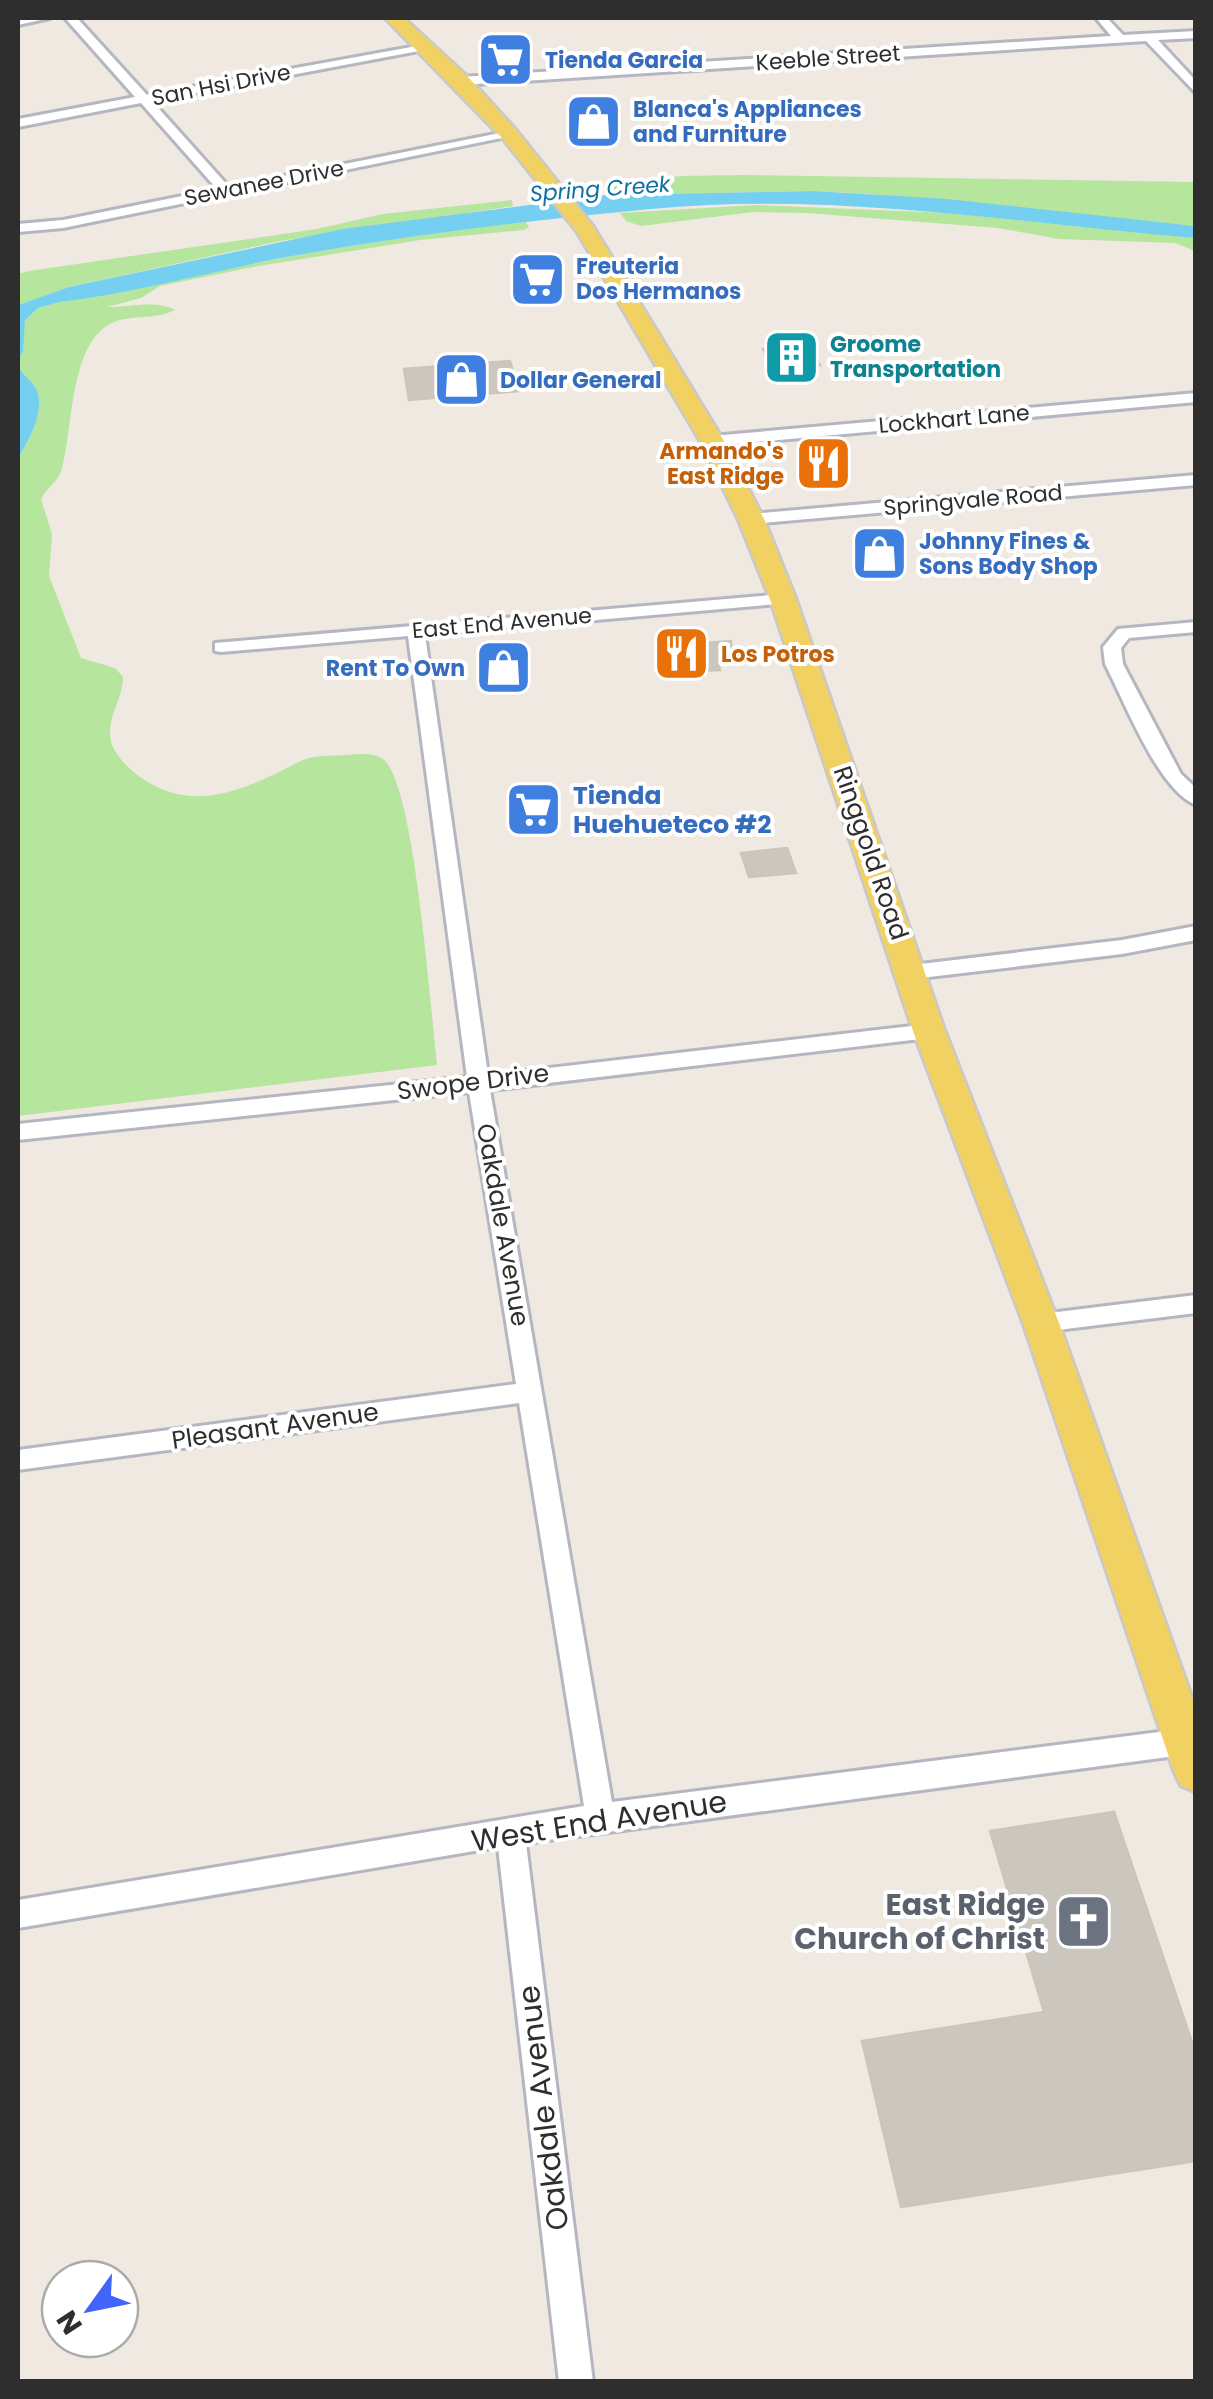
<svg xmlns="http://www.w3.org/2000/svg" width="1213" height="2399" font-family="Poppins,sans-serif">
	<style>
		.green { fill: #b6e59e }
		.water { fill: #75cff0 }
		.building { fill: #cbc7bf; stroke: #cbc5ba; stroke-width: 2.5 }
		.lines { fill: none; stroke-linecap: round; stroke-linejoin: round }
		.street-casing { stroke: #b4b7c1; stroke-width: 6 }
		.primary-casing { stroke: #c9c9c9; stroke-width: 5 }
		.street { fill: #fff; fill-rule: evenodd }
		.primary { fill: #f2d163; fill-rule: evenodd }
		.labels { text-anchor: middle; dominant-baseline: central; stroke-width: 8; stroke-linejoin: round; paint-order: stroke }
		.far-street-label { font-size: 22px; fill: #2e2e2e; stroke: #fff }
		.far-shop-label { font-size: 22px; font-weight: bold; fill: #366cbe; stroke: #fff; text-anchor: start }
		.far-water-label { font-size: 22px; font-style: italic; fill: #0d6fa3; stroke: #fff }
		.far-culture-label { font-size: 22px; font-weight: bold; fill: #0d838f; stroke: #fff; text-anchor: start }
		.far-food-label { font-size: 22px; font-weight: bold; fill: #c56008; stroke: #fff; text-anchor: end }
		.shop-label { font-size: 25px; font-weight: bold; fill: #366cbe; stroke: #fff; text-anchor: start }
		.street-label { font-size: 25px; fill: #2e2e2e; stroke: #fff }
		.near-street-label { font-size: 30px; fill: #2e2e2e; stroke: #fff }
		.near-worship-label { font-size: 30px; font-weight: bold; fill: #5b616d; stroke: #fff; text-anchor: end }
	</style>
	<rect width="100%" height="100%" fill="#efe9e1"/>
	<path class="green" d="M 741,175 L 1195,182 L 1195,226 L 869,194 L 814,191 L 606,195 L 606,188 C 649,174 697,176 741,175 Z
		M 512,200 L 513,206 L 280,241 L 69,287 L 18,305 L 18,274 L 29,271 L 317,229 L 383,214 Z
		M 756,205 L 948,213 L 1195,238 L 1195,251 L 1175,243 L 1059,239 L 998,228 L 807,213 L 753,212 L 641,226 L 626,221 L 620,213 Z
		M 526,222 L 529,227 L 524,230 L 420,240 L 253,267 L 160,286 L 141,298 L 107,307 C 126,308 155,299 175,310 C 154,321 128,313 108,325 C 70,348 73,428 62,468 C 59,482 47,487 41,499 L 52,534 L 49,576 L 81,658 L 115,668 L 123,677 C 123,698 109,714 110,735 C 110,750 127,768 140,777 C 185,809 228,796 275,774 C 286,769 298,761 309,758 C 321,755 335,756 347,755 C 359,754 374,752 384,760 C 415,786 431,1014 437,1065 L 18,1116 L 18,459 C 39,424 46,402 18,369 L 25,320 L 38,308 L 60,302 L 298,255 L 447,230 Z"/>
	<path class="water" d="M 814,191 L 947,199 L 1195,226 L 1195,238 C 1016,223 832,191 651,209 C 533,220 415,234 298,255 C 219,269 140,292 60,302 L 38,308 L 25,320 L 23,351 L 18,360 L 18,305 L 69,287 L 343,229 L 606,195 Z
		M 18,366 C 22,375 33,381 37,391 C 45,413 28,441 18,459 Z"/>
	<path class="building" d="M 806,344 L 820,365 L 775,370 L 763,349 Z
		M 510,361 L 519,391 L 409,400 L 404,369 Z
		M 828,443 L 842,474 L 814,476 L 800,445 Z
		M 731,641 L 732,661 L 718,663 L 720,670 L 693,671 L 692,665 L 671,667 L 665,646 Z
		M 787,848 L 796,873 L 749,877 L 741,853 Z
		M 1114,1812 L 1196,2054 L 1196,2161 L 901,2207 L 862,2041 L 1044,2012 L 990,1831 Z"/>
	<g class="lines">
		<defs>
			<path id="street" d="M 50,18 L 18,25 L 18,19 Z
				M 65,18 L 77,18 L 147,95 L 428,44 L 428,48 L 424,50 L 152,101 L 229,187 L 510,131 L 516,135 L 63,228 L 18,232 L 18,224 L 63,220 L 217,189 L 141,103 L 18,127 L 18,119 L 135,97 Z
				M 1096,18 L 1107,18 L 1123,35 L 1196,31 L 1196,38 L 1158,40 L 1196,81 L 1196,93 L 1146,41 L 461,85 L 455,81 L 461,77 L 1111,36 Z
				M 1196,393 L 1196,402 L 712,446 L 704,441 L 712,436 Z
				M 1196,475 L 1196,485 L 751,524 L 743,519 L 751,514 Z
				M 783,594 L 791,599 L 789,603 L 425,635 L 488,1075 L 929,1024 L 939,1031 L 929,1038 L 490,1090 L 612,1802 L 1183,1729 L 1193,1733 L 1193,1751 L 1183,1755 L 526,1843 L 593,2382 L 559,2382 L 498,1847 L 18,1928 L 18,1900 L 584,1806 L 519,1403 L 18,1470 L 18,1450 L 516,1384 L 469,1092 L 18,1140 L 18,1124 L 467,1077 L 408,636 L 221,652 L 215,651 L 215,643 Z
				M 1196,622 L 1196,632 L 1129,638 L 1121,648 L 1123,664 L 1181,774 L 1196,788 L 1196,805 C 1158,790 1124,700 1105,664 L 1103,647 L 1118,629 Z
				M 1196,926 L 1196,940 L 1122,954 L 912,979 L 902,972 L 912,965 L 1122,940 Z
				M 1196,1295 L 1196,1313 L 1041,1332 L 1033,1330 L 1029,1323 L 1033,1316 L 1041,1314 Z"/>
			<path id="primary" d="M 385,18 L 404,18 L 468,77 L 517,131 L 593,226 L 724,441 L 764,519 L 796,599 L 945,1031 L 1059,1323 L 1196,1709 L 1196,1792 L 1181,1786 L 1174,1772 L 1023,1323 L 913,1031 L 770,599 L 738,519 L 700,441 L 577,232 L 503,139 Z"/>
		</defs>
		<use href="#street" class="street-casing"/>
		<use href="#primary" class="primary-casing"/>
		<use href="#street" class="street"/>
		<use href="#primary" class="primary"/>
	</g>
	<defs>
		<symbol id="supermarket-square" viewBox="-11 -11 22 22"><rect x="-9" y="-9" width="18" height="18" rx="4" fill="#3f7fe0" stroke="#fff"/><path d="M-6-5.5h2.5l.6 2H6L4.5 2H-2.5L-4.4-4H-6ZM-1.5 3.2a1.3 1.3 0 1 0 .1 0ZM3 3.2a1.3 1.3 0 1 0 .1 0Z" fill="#fff"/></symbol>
		<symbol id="shop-square" viewBox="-11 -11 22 22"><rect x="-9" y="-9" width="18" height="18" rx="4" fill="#3f7fe0" stroke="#fff"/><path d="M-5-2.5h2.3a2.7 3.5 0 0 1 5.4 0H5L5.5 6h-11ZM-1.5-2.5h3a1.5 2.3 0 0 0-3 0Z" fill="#fff"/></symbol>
		<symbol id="building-square" viewBox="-11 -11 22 22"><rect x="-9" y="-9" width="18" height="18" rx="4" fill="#0f9aa8" stroke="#fff"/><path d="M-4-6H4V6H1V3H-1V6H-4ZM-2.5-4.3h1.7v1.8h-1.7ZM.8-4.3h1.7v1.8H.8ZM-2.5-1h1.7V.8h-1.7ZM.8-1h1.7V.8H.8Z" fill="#fff"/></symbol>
		<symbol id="restaurant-square" viewBox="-11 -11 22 22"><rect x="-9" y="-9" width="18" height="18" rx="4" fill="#e8710a" stroke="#fff"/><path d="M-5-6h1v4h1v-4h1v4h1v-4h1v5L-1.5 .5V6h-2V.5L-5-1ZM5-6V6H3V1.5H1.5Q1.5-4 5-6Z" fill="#fff"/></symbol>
		<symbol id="church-square" viewBox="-11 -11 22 22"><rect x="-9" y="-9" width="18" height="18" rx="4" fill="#6b7280" stroke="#fff"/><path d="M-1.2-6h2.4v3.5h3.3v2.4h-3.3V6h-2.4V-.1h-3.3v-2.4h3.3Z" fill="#fff"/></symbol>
	</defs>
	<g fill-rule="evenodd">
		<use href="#supermarket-square" x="474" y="28" width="63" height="63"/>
		<use href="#shop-square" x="562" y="90" width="63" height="63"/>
		<use href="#supermarket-square" x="506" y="248" width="63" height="63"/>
		<use href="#building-square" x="760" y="326" width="63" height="63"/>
		<use href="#shop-square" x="430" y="348" width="63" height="63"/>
		<use href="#restaurant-square" x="792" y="432" width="63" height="63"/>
		<use href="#shop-square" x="848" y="522" width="63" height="63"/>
		<use href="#restaurant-square" x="650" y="622" width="63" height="63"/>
		<use href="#shop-square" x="472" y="636" width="63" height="63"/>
		<use href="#supermarket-square" x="502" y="778" width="63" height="63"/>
		<use href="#church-square" x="1052" y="1890" width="63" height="63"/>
	</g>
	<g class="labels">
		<g class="far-street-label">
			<text transform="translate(828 58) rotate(-4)">Keeble Street</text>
			<text transform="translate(221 85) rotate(-11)">San Hsi Drive</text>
			<text transform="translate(264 183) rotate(-11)">Sewanee Drive</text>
			<text transform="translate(954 419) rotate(-5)">Lockhart Lane</text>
			<text transform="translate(973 500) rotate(-5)">Springvale Road</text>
			<text transform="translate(502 623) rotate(-5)">East End Avenue</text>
		</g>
		<g class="far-shop-label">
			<text x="545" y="60">Tienda Garcia</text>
			<text x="633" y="109">Blanca's Appliances<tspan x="633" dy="25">and Furniture</tspan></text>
			<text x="576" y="266">Freuteria<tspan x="576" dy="25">Dos Hermanos</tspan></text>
			<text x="500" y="380">Dollar General</text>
			<text x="919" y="541">Johnny Fines &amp;<tspan x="919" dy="25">Sons Body Shop</tspan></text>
			<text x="465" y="668" text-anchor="end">Rent To Own</text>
		</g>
		<g class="far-water-label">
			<text transform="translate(600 189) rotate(-4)">Spring Creek</text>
		</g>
		<g class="far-culture-label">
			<text x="830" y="344">Groome<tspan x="830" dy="25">Transportation</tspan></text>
		</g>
		<g class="far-food-label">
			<text x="784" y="451">Armando's<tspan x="784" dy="25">East Ridge</tspan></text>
			<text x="721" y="654" text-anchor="start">Los Potros</text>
		</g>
		<g class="shop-label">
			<text x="573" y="795">Tienda<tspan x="573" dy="29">Huehueteco #2</tspan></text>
		</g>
		<g class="street-label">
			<text transform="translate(871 853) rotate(71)">Ringgold Road</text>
			<text transform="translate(473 1082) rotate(-7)">Swope Drive</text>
			<text transform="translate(503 1225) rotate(80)">Oakdale Avenue</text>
			<text transform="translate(275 1426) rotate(-8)">Pleasant Avenue</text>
		</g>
		<g class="near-street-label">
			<text transform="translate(599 1821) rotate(-9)">West End Avenue</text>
			<text transform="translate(543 2108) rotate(-97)">Oakdale Avenue</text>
		</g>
		<g class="near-worship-label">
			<text x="1045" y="1904">East Ridge<tspan x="1045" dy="34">Church of Christ</tspan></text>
		</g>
	</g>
	<rect width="1213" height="2399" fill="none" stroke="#2e2e2e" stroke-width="40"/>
	<g transform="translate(90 2309) rotate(237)"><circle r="48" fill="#ffffff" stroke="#ababab" stroke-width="2.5"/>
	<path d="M0-8L18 38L0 25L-18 38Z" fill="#4264fb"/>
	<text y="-15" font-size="28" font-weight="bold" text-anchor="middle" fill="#2e2e2e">N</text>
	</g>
</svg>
